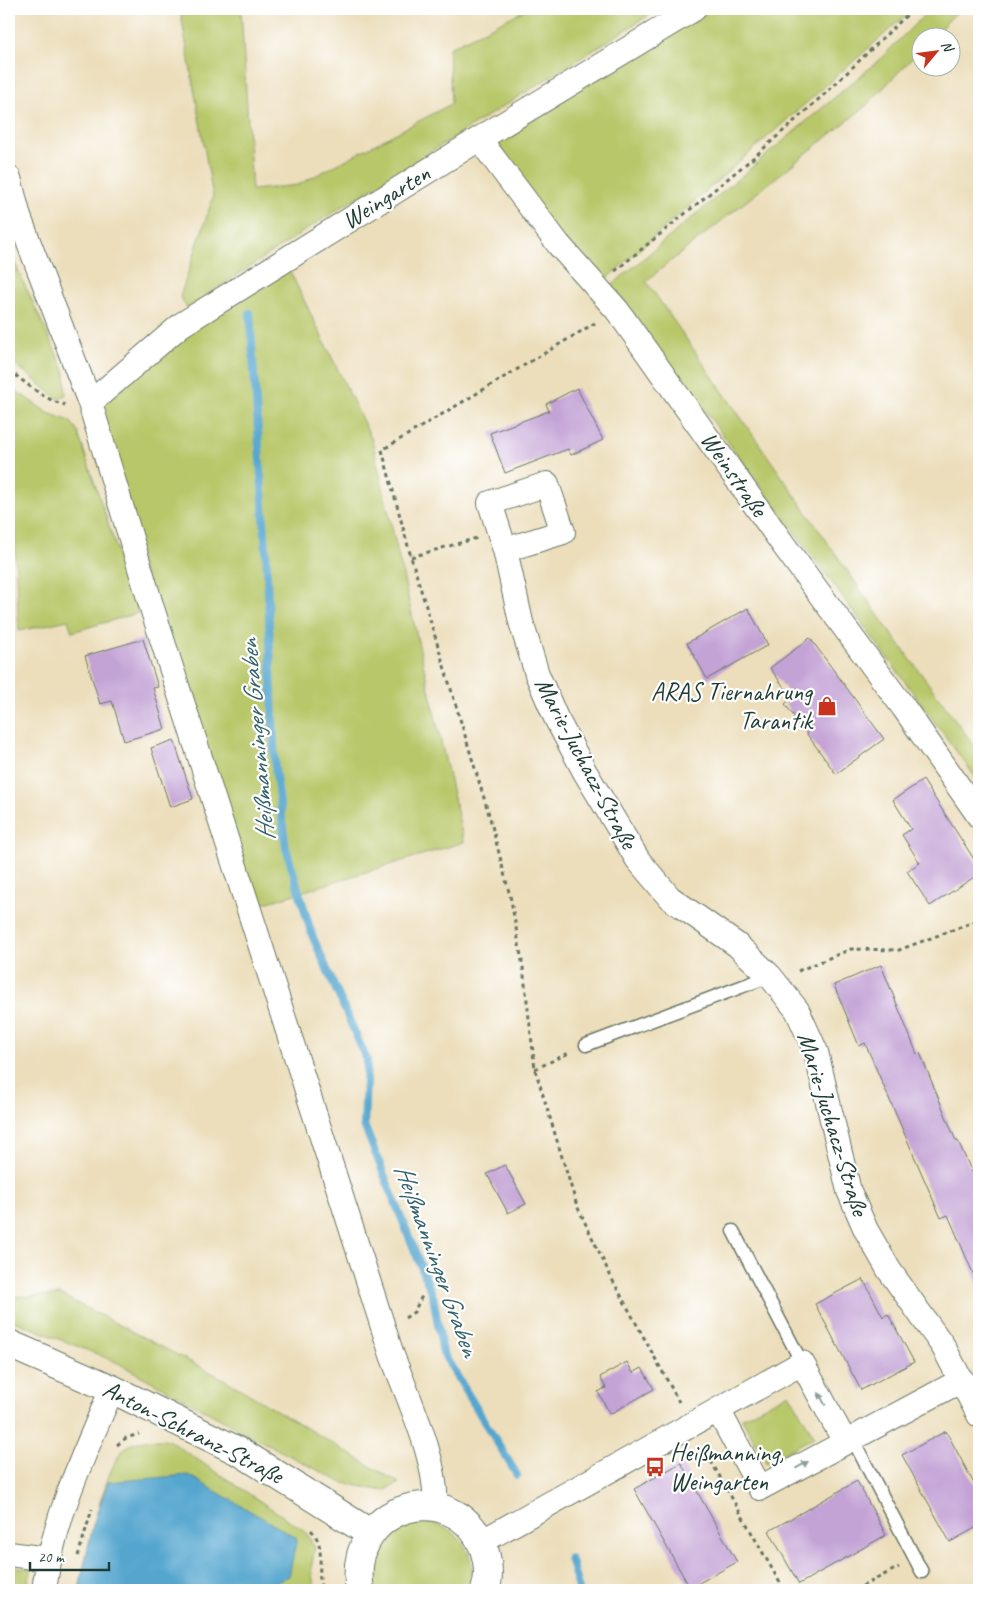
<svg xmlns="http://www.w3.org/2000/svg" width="988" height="1599" font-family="Caveat,sans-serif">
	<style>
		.green { fill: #b8c769; stroke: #6c824e }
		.water { fill: #54a6cf; stroke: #3a7282 }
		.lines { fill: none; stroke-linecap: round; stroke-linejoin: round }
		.stream { stroke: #54a6cf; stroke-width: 8 }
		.building { fill: #c3a2d5 }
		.service-casing { stroke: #677563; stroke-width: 15 }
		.minor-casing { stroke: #677563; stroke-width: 26 }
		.secondary-casing { stroke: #677563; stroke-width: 30 }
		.path { stroke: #677563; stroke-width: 3; stroke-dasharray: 4 4; stroke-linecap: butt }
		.service { stroke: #fff; stroke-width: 12 }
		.minor { stroke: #fff; stroke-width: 24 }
		.secondary { stroke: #fff; stroke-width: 28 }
		.oneway { fill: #8f9e9a }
		.labels { text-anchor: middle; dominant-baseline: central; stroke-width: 4.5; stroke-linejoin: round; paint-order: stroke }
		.street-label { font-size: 25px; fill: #1f3d34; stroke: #fff }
		.poi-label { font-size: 25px; fill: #1f3d34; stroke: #fff; text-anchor: end }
		.water-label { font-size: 26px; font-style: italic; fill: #32626a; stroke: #fff }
	</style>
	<rect width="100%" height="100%" fill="#fff"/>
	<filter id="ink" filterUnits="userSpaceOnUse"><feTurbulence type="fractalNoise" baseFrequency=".02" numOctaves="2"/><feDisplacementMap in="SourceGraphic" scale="10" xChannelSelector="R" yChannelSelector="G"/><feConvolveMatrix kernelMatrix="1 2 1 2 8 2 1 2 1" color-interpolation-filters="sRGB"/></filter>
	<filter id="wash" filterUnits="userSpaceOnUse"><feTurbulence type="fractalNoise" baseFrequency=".0096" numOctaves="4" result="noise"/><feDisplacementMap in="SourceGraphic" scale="20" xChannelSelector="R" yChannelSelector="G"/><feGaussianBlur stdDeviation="1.12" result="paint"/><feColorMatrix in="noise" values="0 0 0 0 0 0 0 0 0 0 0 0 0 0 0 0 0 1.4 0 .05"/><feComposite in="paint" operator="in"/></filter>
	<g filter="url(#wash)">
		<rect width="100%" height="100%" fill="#ecdebb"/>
		<path class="green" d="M 180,9 L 241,9 L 252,190 L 298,185 L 451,104 L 449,48 L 527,9 L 659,9 L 318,222 L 187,308 L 180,297 L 213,197 Z
			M 694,9 L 913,9 L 598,286 L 479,139 Z
			M 930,9 L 960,9 L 932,37 L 920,38 L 920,50 L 866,106 L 646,281 L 885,625 L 979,752 L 979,782 L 612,285 L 878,61 Z
			M 9,251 L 65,372 L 66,395 L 58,399 L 9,359 Z
			M 285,261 L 372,440 L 464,842 L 249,908 L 90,403 Z
			M 9,386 L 48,413 L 70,421 L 77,430 L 138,613 L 72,632 L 68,620 L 19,631 L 9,439 Z
			M 61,1295 L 222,1378 L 399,1483 L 384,1491 L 343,1483 L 253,1437 L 114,1361 L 9,1319 L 9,1297 Z
			M 789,1393 L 814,1437 L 766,1463 L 742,1418 Z
			M 144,1440 L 168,1440 L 305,1531 L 315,1547 L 311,1569 L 315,1590 L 79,1590 C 84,1561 104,1468 124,1449 C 129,1444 138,1442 144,1440 Z
			M 418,1522 C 429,1523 439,1524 449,1530 C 468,1542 478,1570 468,1590 L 376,1590 C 361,1556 386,1530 418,1522 Z
			M 9,1566 L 32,1569 L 26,1590 L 9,1590 Z"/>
		<path class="water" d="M 188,1475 L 297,1538 L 289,1576 L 261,1590 L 79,1590 L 93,1525 L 108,1482 Z"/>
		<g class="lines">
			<path class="stream" d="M 250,313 L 266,549 L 275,767 L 286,848 L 312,935 L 367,1060 L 364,1125 L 433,1296 L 443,1353 L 517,1475
				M 570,1558 L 579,1590"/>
		</g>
		<g id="blocks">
			<path class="building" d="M 577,388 L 603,440 L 571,455 L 568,449 L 505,473 L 490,433 L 549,411 L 546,404 Z
				M 748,608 L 768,645 L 707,679 L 687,643 Z
				M 810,638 L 884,739 L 836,774 L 785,704 L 792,698 L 770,668 Z
				M 143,639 L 158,687 L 153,688 L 165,729 L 124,741 L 112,701 L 100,704 L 85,656 Z
				M 174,740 L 193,799 L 170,807 L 151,748 Z
				M 923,780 L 979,867 L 979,874 L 930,906 L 907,871 L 920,863 L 902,835 L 911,829 L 893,800 Z
				M 881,965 L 917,1054 L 920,1053 L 956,1141 L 958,1141 L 979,1188 L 979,1287 L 948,1215 L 941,1218 L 865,1043 L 859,1046 L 834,985 Z
				M 505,1165 L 526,1204 L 508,1213 L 487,1174 Z
				M 863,1279 L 883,1317 L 888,1314 L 914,1362 L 861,1390 L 815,1304 Z
				M 627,1362 L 633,1373 L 642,1368 L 654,1389 L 610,1414 L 598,1392 L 606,1388 L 600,1377 Z
				M 946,1431 L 979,1493 L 979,1526 L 950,1542 L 902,1455 Z
				M 681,1463 L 737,1562 L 690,1588 L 634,1489 Z
				M 857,1481 L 886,1535 L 799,1584 L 769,1531 Z"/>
		</g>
	</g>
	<g filter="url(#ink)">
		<use href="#blocks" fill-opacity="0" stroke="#677563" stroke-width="1"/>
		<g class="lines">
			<defs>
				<path id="service" d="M 586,1045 L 770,976
					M 733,1231 L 802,1363
					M 852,1438 L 922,1572"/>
				<path id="minor" d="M 479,139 L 559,245 L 617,310 L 785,547 L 904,708 L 979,816
					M 9,178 L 19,217 L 90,403 L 152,608 L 392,1355 C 408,1398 439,1463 435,1507
					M 90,403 L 181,325 L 479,139 L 694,9
					M 505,550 L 563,532 L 547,484 L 490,503 L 505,550 L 521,622 L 537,674 L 556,718 L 585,772 L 638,860 L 670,898 L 737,945 L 770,976 L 797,1010 L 816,1052 L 849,1191 L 866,1230 L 889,1270 L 943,1346 L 979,1415
					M 718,1410 L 760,1488 L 962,1380
					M 481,1542 L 802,1363 L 845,1442
					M 9,1554 L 48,1559
					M 44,1590 C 54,1516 83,1457 112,1389"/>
				<path id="secondary" d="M 9,1344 L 112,1389 L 242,1453 L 370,1533
					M 360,1590 C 345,1504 455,1474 484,1549 C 488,1562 490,1577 485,1590"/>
			</defs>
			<use href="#service" class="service-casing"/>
			<use href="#minor" class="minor-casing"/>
			<use href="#secondary" class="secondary-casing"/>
			<path class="path" d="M 615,271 L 753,158 L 829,90 L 913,9
				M 595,323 L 382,450 L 411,557 L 490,818 L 511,900 L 523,967 L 535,1069 L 555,1134 L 577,1206 L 613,1281 L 679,1402
				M 9,370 C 26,383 43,399 65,405
				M 411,557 L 477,538
				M 798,971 L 851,949 L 899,950 L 979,920
				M 535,1069 L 569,1053
				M 405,1318 L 414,1312 L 423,1294
				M 117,1445 L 126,1438 L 139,1434
				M 703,1447 L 784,1590
				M 311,1530 C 328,1548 315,1568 322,1590
				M 78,1556 L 92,1509
				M 855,1590 L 899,1567"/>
			<use href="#service" class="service"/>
			<use href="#minor" class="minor"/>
			<use href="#secondary" class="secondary"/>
		</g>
		<defs><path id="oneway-solid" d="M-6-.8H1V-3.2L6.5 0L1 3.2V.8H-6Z" transform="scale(1.25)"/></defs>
		<g class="oneway">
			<use href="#oneway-solid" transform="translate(822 1399) rotate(-118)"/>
			<use href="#oneway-solid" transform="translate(802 1465) rotate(-29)"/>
		</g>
	</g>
	<defs>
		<symbol id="shop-bare" viewBox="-9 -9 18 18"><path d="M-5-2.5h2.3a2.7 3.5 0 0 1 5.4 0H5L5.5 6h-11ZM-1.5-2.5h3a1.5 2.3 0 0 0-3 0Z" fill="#c8321e" stroke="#fff" stroke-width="2.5" paint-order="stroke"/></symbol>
		<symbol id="bus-bare" viewBox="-9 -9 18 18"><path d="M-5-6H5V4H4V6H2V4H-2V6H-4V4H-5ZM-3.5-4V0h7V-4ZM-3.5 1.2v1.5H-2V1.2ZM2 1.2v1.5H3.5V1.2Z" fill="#c8321e" stroke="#fff" stroke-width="2.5" paint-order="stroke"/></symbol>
	</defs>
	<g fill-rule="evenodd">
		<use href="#shop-bare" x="813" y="692" width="28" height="28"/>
		<use href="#bus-bare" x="641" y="1453" width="28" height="28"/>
	</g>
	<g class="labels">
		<g class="street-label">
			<text transform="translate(386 197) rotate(-32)">Weingarten</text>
			<text transform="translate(734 474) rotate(55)">Weinstraße</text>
			<text transform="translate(586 763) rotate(62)">Marie-Juchacz-Straße</text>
			<text transform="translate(833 1124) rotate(73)">Marie-Juchacz-Straße</text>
			<text transform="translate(193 1432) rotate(27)">Anton-Schranz-Straße</text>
		</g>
		<g class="poi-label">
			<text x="812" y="692">ARAS Tiernahrung<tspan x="812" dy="29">Tarantik</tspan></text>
			<text x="670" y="1453" text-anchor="start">Heißmanning,<tspan x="670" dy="29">Weingarten</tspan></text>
		</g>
		<g class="water-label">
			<text transform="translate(257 740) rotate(-95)">Heißmanninger Graben</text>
			<text transform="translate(437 1260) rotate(70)">Heißmanninger Graben</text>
		</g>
	</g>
	<rect width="988" height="1599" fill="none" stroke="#fff" stroke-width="30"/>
	<g transform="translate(936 52) rotate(61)"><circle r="24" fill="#ffffff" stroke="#a5b1ae"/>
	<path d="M0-4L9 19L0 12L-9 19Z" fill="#c8321e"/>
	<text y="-8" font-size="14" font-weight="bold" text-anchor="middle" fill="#1f3d34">N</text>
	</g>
	<path d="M30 1562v8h79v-8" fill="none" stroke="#1f3d34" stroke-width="2.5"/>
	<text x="38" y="1562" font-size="15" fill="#1f3d34" stroke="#ffffff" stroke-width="4" paint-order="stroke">20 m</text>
</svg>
